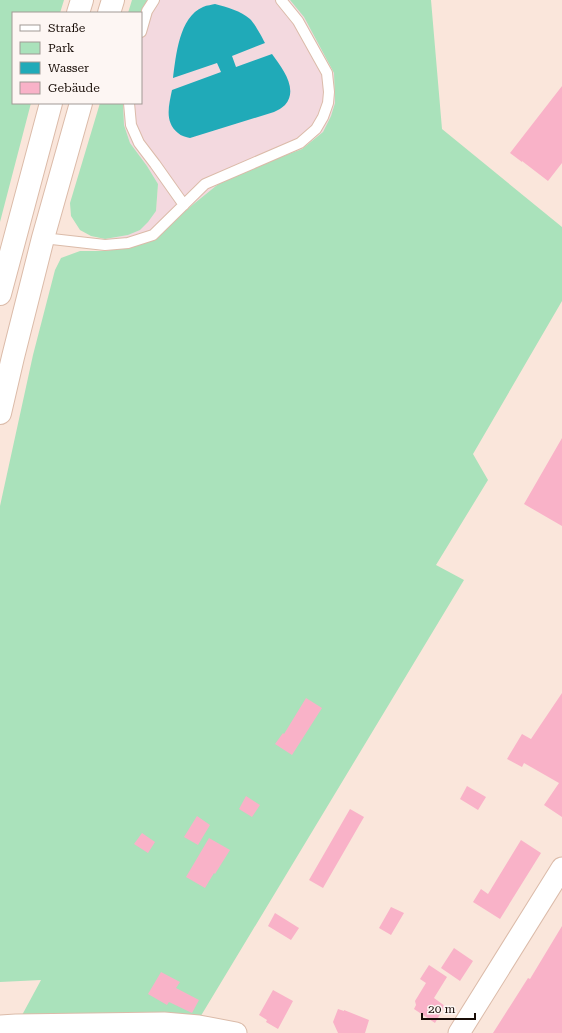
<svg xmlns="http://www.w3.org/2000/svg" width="562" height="1033" font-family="'Roboto Serif',serif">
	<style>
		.industrial { fill: #f3d9df }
		.green { fill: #aae2bb }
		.water { fill: #20aab8 }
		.building { fill: #f9b2c8 }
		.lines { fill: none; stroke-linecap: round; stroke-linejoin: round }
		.service-casing { stroke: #dbbba9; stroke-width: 12 }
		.minor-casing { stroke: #dbbba9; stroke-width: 23 }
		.trunk-casing { stroke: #dbbba9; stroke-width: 24 }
		.service { stroke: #fff; stroke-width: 10 }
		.minor { stroke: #fff; stroke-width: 21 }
		.trunk { stroke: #fff; stroke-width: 22 }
	</style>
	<rect width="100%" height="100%" fill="#fae6db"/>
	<path class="industrial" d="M 147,0 L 290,0 L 304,17 L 334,73 L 335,103 L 331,116 L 323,132 L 302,149 L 227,177 L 185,211 L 153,240 L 131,247 L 105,252 L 105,239 L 128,235 L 156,211 L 158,184 L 147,166 L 130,143 L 124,125 L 123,103 L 141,103 L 141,15 Z"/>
	<path class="green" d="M 0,0 L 64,0 L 60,13 L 13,13 L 13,103 L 31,103 L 0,222 Z
		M 132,0 L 147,0 L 141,15 L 141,13 L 128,13 Z
		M 290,0 L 431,0 L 442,129 L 562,227 L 562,301 L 473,454 L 488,480 L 436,565 L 464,580 L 199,1019 L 21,1017 L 41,980 L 0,982 L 0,506 L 33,355 L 55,270 L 61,258 L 80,251 L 105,251 L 131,247 L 153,240 L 185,211 L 227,177 L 302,149 L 323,132 L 331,116 L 335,103 L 334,73 L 304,17 Z
		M 100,103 L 123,103 L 124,125 L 130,143 L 147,166 L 158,184 L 156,211 L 148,222 L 140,230 L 128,235 L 105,239 L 91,236 L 80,230 L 71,216 L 70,203 Z"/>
	<path class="water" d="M 215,4 C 227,7 241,11 250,19 C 255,24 262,37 265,43 L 232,56 L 236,67 L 272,54 C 282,68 299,89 285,105 C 282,108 278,110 274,112 L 190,138 C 186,137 181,136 178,133 C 164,122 169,105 172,90 L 221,72 L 217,63 L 173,78 C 176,56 179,17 203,7 C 207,5 212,5 215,4 Z"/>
	<path class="building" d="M 562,86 L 562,163 L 548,181 L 522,161 L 522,162 L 510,153 Z
		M 562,438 L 562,526 L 524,504 Z
		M 562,693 L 562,817 L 544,805 L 559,783 L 524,763 L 522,767 L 507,759 L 522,734 L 531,739 Z
		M 306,698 L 322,708 L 292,755 L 275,744 L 283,733 L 284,734 Z
		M 467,786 L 486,797 L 478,810 L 460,799 Z
		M 246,796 L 260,805 L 252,817 L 239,809 Z
		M 350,809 L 364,817 L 323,888 L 309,880 Z
		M 197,816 L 210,825 L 198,845 L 184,837 Z
		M 142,833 L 155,842 L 148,853 L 134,844 Z
		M 209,838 L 230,850 L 215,874 L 214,873 L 205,888 L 186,877 Z
		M 521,840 L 541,853 L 500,919 L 473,902 L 481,889 L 488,894 Z
		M 391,907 L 404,913 L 391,935 L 379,928 Z
		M 275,913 L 299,928 L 291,940 L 268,926 Z
		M 562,926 L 562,1033 L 493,1033 L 528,978 L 530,979 Z
		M 454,948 L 473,961 L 460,981 L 441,968 Z
		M 429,965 L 447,977 L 434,998 L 445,1006 L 435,1023 L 414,1009 L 416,1005 L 415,1001 L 426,983 L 420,979 Z
		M 161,972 L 180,982 L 176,988 L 199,1000 L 192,1013 L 169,1002 L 167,1005 L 148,994 Z
		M 273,990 L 293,1001 L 278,1029 L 266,1022 L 267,1020 L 259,1015 Z
		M 338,1009 L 344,1011 L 344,1010 L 369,1020 L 365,1033 L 338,1033 L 333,1022 Z"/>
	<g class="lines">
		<defs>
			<path id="service" d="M 141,32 L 147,11 L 154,0
				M 129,103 L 131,125 L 139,143 L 155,164 L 184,205
				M 43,238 L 105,245 L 128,243 L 153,235 L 205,184 L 300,143 L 316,129 L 323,117 L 328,103 L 329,92 L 327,73 L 298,21 L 281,0"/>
			<path id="minor" d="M 0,1026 L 16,1025 L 164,1023 L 199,1026 L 236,1033
				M 459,1033 L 562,868"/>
			<path id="trunk" d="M 78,13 L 82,0
				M 109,13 L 113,0
				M 0,294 L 51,103
				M 0,413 L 13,357 L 43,238 L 81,103"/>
		</defs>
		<use href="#service" class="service-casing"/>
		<use href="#minor" class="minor-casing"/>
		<use href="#trunk" class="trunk-casing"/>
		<use href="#service" class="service"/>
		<use href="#minor" class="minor"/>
		<use href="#trunk" class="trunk"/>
	</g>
	<rect x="12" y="12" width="130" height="92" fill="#fdf6f3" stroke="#a19995"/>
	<rect x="20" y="25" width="20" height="6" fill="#ffffff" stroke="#a19995"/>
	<text x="48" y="32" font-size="12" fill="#180d07">Straße</text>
	<rect x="20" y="42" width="20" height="12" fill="#aae2bb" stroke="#a19995"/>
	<text x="48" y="52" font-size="12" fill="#180d07">Park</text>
	<rect x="20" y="62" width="20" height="12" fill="#20aab8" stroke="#a19995"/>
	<text x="48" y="72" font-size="12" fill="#180d07">Wasser</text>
	<rect x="20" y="82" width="20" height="12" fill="#f9b2c8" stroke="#a19995"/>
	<text x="48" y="92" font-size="12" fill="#180d07">Gebäude</text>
	<path d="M422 1013v6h53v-6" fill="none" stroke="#180d07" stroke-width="2"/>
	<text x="428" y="1013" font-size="12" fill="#180d07" stroke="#fdf6f3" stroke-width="3" paint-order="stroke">20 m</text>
</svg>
